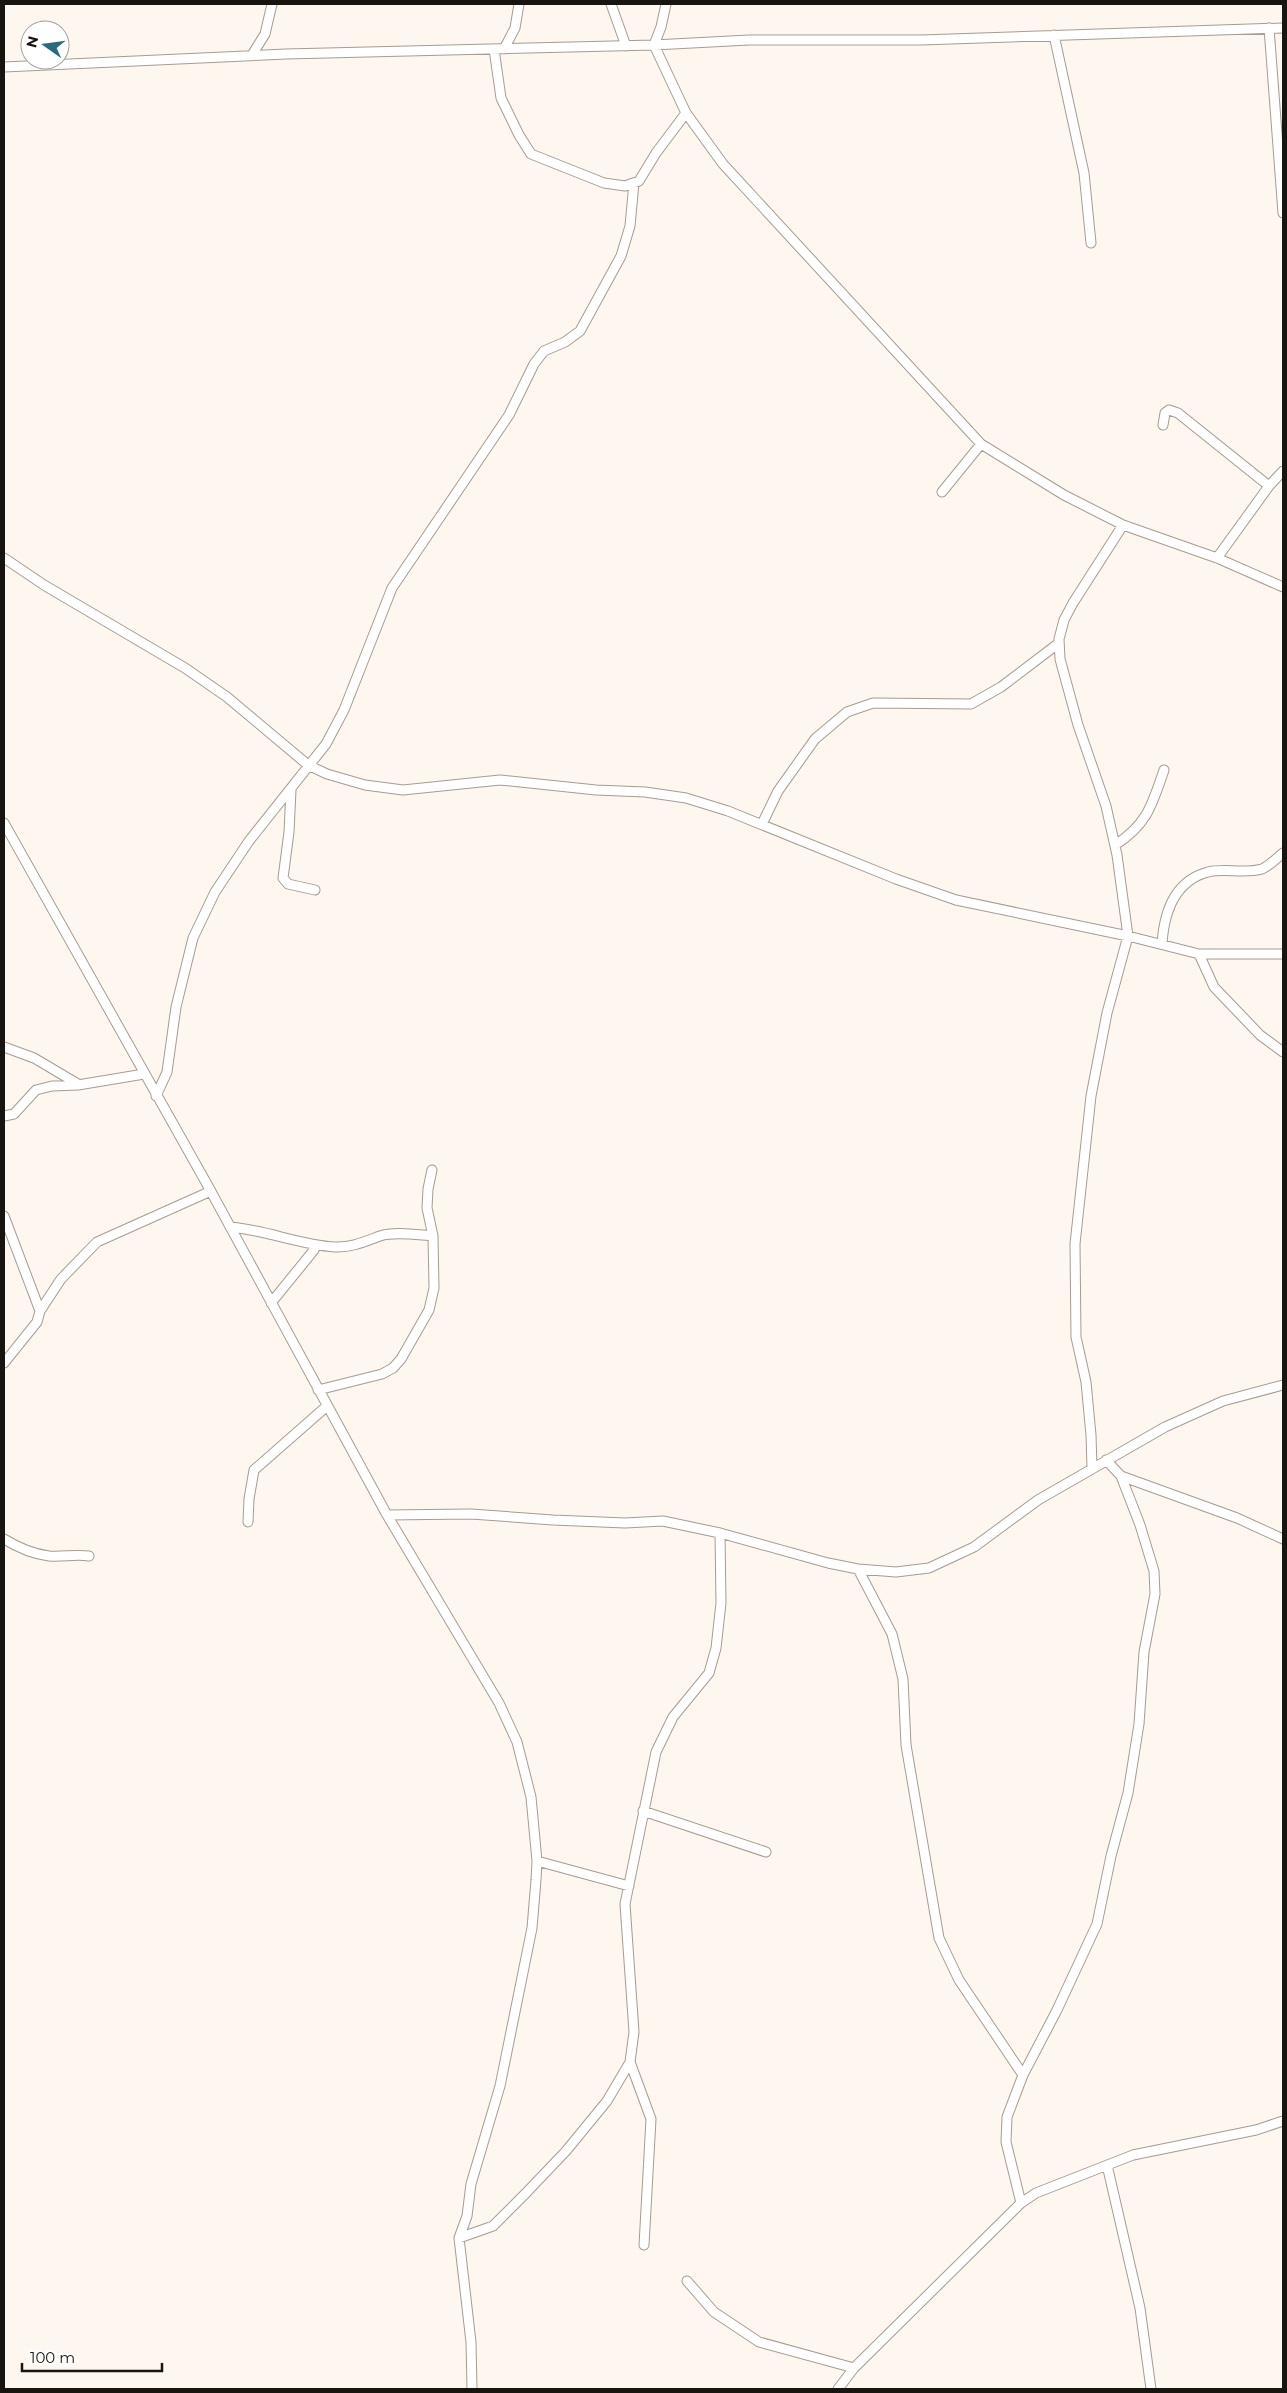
<svg xmlns="http://www.w3.org/2000/svg" width="1287" height="2393" font-family="Montserrat,sans-serif">
	<style>
		.lines { fill: none; stroke-linecap: round; stroke-linejoin: round }
		.minor-casing { stroke: #a69c90; stroke-width: 11 }
		.minor { stroke: #fff; stroke-width: 9 }
	</style>
	<rect width="100%" height="100%" fill="#fdf7ef"/>
	<g class="lines">
		<defs>
			<path id="minor" d="M 611,4 L 626,46
				M 666,4 L 661,27 L 654,45 L 686,113 L 723,164 L 981,444 L 1064,495 L 1123,525 L 1217,558 L 1283,587
				M 1269,28 L 1283,213
				M 1054,35 L 1084,173 L 1091,243
				M 494,49 L 501,98 L 519,135 L 531,154 L 604,183 L 625,186 L 639,181 L 656,153 L 686,113
				M 504,49 L 515,28 L 519,4
				M 252,55 L 265,34 L 272,4
				M 4,67 L 286,54 L 654,45 L 749,40 L 921,40 L 1283,28
				M 1163,425 L 1165,413 L 1169,410 L 1178,413 L 1269,486
				M 942,492 L 981,444
				M 4,558 L 44,585 L 185,668 L 227,697 L 308,765 L 327,774 L 365,785 L 403,790 L 500,780 L 596,790 L 645,792 L 686,798 L 728,811 L 896,879 L 956,900 L 1128,936 L 1199,954 L 1283,954
				M 1217,558 L 1269,486 L 1283,471
				M 291,790 L 289,832 L 283,878 L 288,884 L 315,890
				M 4,823 L 208,1186 L 387,1515 L 499,1703 L 517,1742 L 531,1797 L 537,1861 L 536,1880 L 532,1928 L 500,2086 L 471,2184 L 467,2216 L 459,2238 L 471,2342 L 472,2389
				M 762,824 L 778,791 L 815,739 L 847,712 L 873,703 L 971,704 L 1001,687 L 1059,643
				M 1115,845 C 1147,825 1152,805 1164,770
				M 1162,944 C 1164,913 1174,881 1208,872 C 1225,868 1244,874 1262,869 C 1269,866 1277,858 1283,853
				M 1199,954 L 1214,987 L 1260,1035 L 1283,1052
				M 4,1047 L 34,1058 L 78,1084
				M 156,1096 L 167,1072 L 176,1007 L 193,938 L 215,892 L 249,841 L 326,744 L 344,710 L 392,588 L 509,415 L 534,364 L 544,351 L 565,342 L 580,331 L 621,256 L 630,226 L 634,183
				M 4,1116 L 14,1114 L 36,1090 L 52,1086 L 78,1085 L 144,1074
				M 4,1216 L 40,1311
				M 230,1227 C 266,1230 300,1245 335,1247 C 351,1248 366,1241 380,1236 C 395,1231 418,1235 433,1236
				M 271,1303 L 314,1250 L 313,1245
				M 4,1363 L 37,1322 L 40,1311 L 61,1279 L 97,1242 L 211,1191
				M 318,1390 L 382,1374 L 393,1368 L 401,1359 L 429,1310 L 434,1288 L 433,1236 L 427,1208 L 428,1189 L 432,1170
				M 1092,1468 L 1091,1435 L 1086,1382 L 1076,1337 L 1075,1244 L 1091,1096 L 1107,1013 L 1128,936 L 1117,855 L 1106,806 L 1078,725 L 1060,659 L 1059,639 L 1064,620 L 1073,603 L 1123,525
				M 1121,1476 L 1237,1518 L 1283,1539
				M 387,1515 L 471,1514 L 553,1520 L 625,1523 L 663,1521 L 720,1533 L 828,1563 L 858,1569 L 896,1572 L 929,1568 L 974,1547 L 1038,1500 L 1165,1427 L 1223,1401 L 1283,1385
				M 248,1522 L 249,1499 L 254,1470 L 327,1406
				M 4,1539 C 17,1547 33,1554 49,1556 C 63,1557 76,1554 89,1556
				M 858,1569 L 892,1634 L 903,1679 L 906,1745 L 939,1938 L 959,1980 L 1023,2075
				M 643,1811 L 766,1852
				M 537,1861 L 629,1886
				M 630,2062 L 651,2119 L 644,2245
				M 1107,2165 L 1140,2308 L 1151,2389
				M 1021,2203 L 1006,2142 L 1007,2117 L 1023,2075 L 1057,2010 L 1097,1924 L 1111,1856 L 1128,1793 L 1139,1724 L 1144,1652 L 1155,1594 L 1154,1571 L 1140,1525 L 1121,1476 L 1106,1460
				M 459,2238 L 493,2226 L 525,2194 L 566,2151 L 607,2101 L 630,2062 L 634,2032 L 625,1904 L 656,1752 L 673,1717 L 709,1673 L 716,1648 L 721,1603 L 720,1533
				M 687,2281 L 714,2312 L 759,2342 L 854,2368
				M 838,2389 L 854,2368 L 1021,2203 L 1036,2193 L 1133,2155 L 1256,2130 L 1283,2121"/>
		</defs>
		<use href="#minor" class="minor-casing"/>
		<use href="#minor" class="minor"/>
	</g>
	<rect width="1287" height="2393" fill="none" stroke="#181410" stroke-width="10"/>
	<g transform="translate(45 45) rotate(284)"><circle r="24" fill="#ffffff" stroke="#a3a19f"/>
	<path d="M0-4L9 19L0 12L-9 19Z" fill="#296b7e"/>
	<text y="-8" font-size="14" font-weight="bold" text-anchor="middle" fill="#181410">N</text>
	</g>
	<path d="M22 2363v8h140v-8" fill="none" stroke="#181410" stroke-width="2.5"/>
	<text x="30" y="2363" font-size="15" fill="#181410" stroke="#ffffff" stroke-width="4" paint-order="stroke">100 m</text>
</svg>
